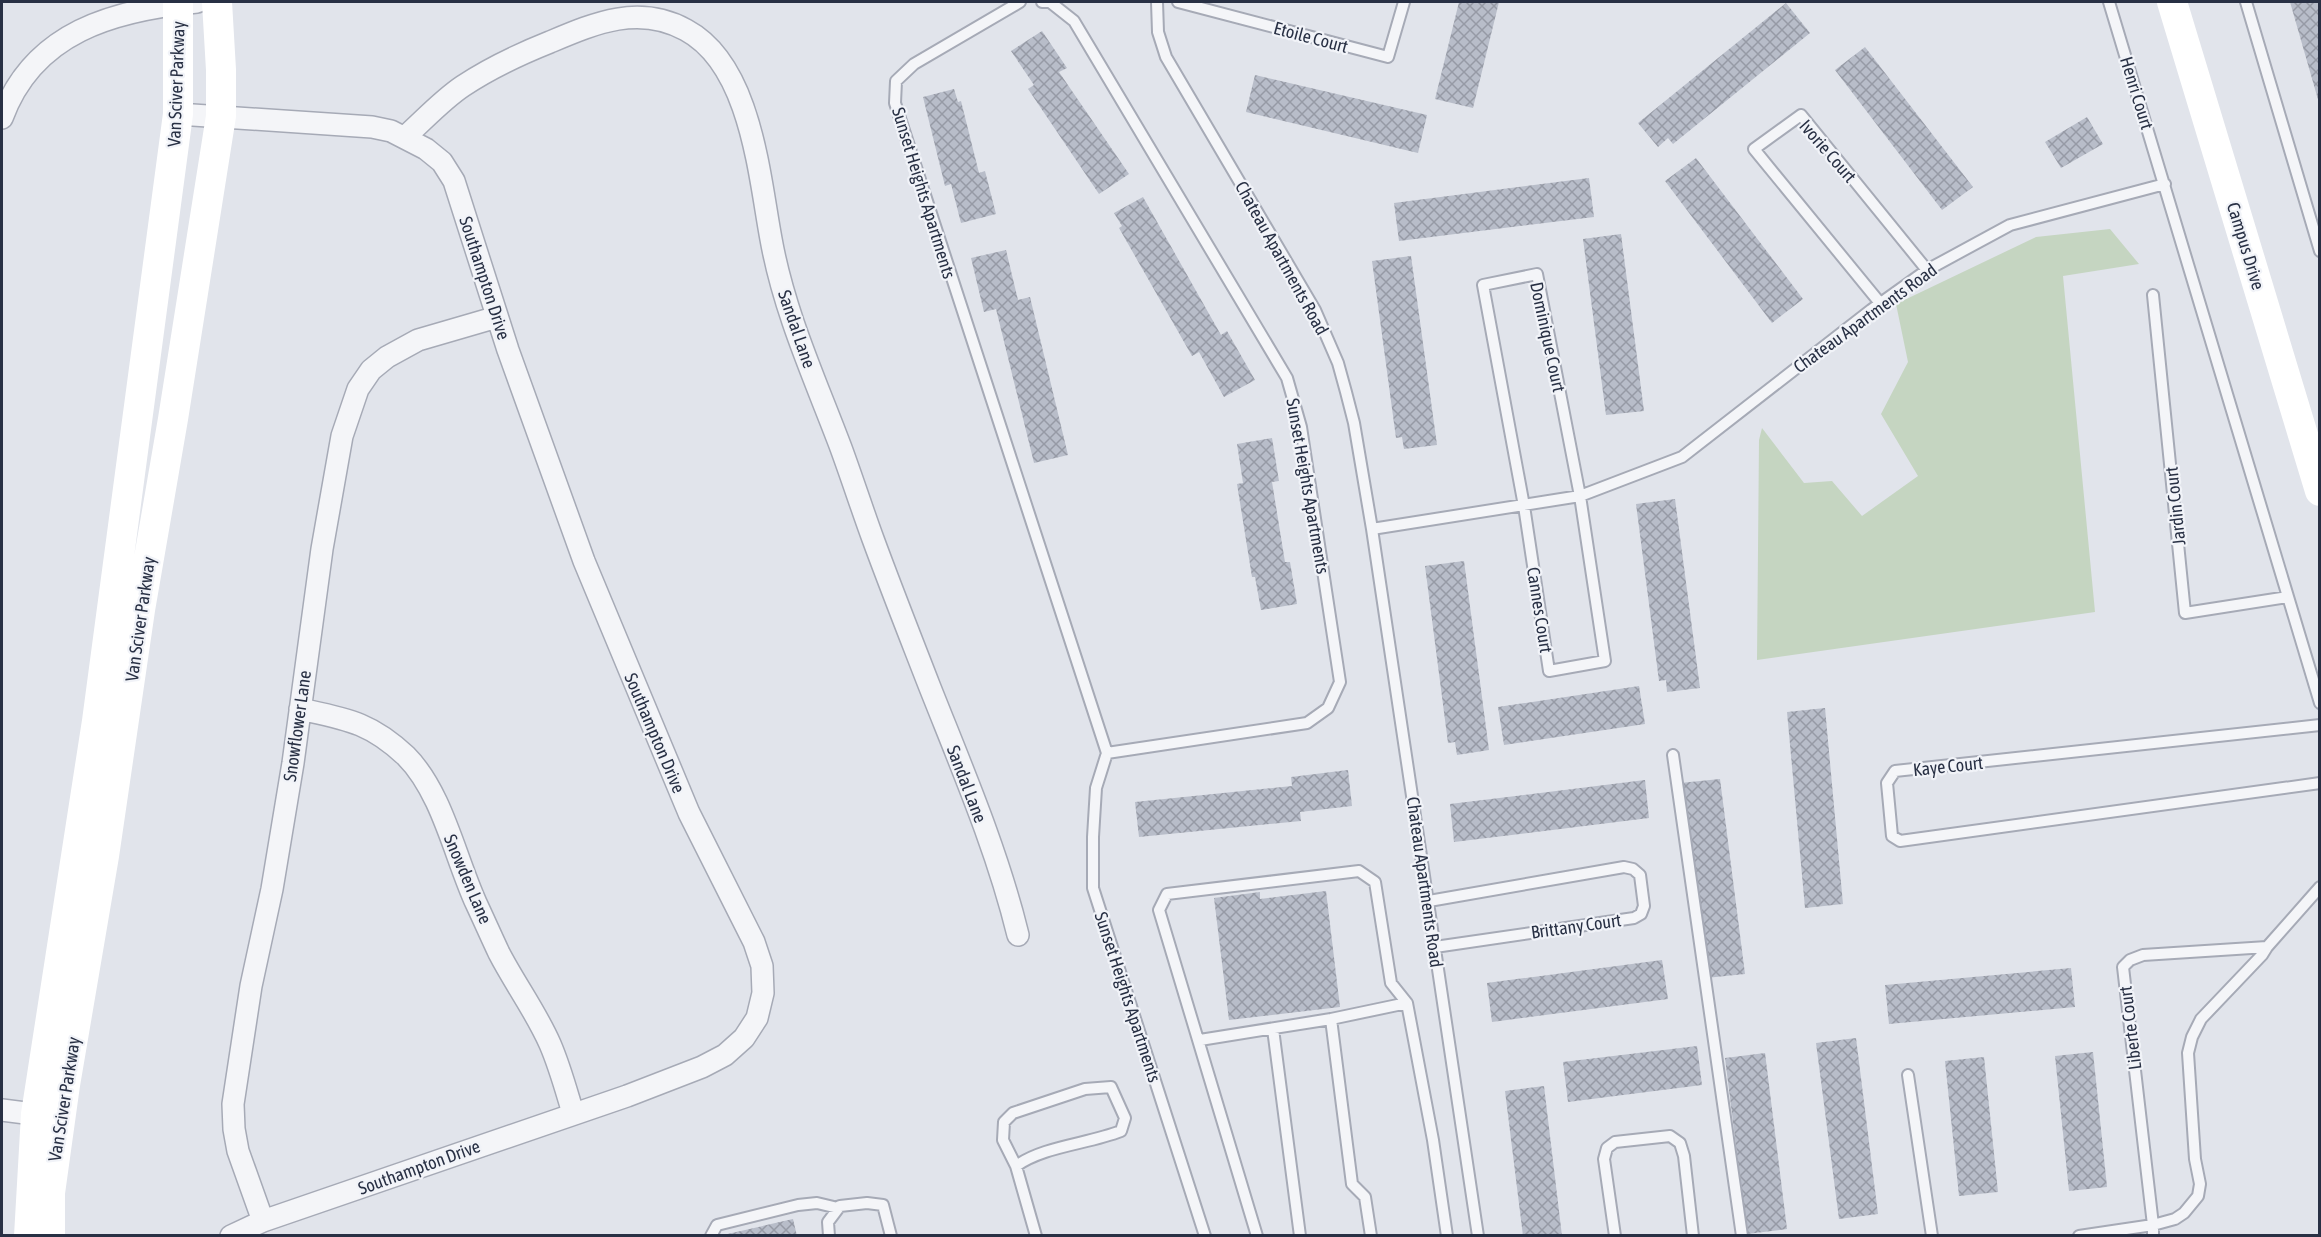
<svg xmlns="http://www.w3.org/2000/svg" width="2321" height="1237" font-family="'Asap Condensed',sans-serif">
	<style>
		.green { fill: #c5d5c1 }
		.building { fill: url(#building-cross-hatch) }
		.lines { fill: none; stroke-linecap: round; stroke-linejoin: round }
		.lane-casing { stroke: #a6aab6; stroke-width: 14 }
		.street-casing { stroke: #a6aab6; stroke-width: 24 }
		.lane { stroke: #f4f5f8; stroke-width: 10 }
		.street { stroke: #f4f5f8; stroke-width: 21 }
		.secondary { stroke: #fff; stroke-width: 30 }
		.labels { text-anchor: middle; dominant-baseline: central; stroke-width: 4.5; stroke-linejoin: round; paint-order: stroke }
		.street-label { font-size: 18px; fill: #283044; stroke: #f1f3f8 }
	</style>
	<defs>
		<pattern id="building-cross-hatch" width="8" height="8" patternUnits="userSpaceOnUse" patternTransform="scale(1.5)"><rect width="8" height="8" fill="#b8bdc9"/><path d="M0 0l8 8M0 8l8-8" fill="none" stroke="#969aa5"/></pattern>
	</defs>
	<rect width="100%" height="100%" fill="#e1e4eb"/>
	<path class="green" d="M 2110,229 L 2139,264 L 2063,276 L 2095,612 L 1757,660 L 1759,440 L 1762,428 L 1804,483 L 1832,481 L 1862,516 L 1918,476 L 1881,414 L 1908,362 L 1896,304 L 2036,237 Z"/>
	<path class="building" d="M 1459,2 L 1499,2 L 1473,108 L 1435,99 Z
		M 2290,2 L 2320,2 L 2320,103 L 2319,103 Z
		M 1786,3 L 1810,33 L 1673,144 L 1668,138 L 1658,147 L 1638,123 Z
		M 1042,31 L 1067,68 L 1059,72 L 1129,174 L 1099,194 L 1028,89 L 1034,85 L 1011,51 Z
		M 1865,47 L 1973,187 L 1942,210 L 1835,70 Z
		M 1255,75 L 1427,115 L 1418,153 L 1246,112 Z
		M 954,89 L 958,102 L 961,101 L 979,173 L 985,171 L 996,214 L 961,223 L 951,184 L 945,186 L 923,97 Z
		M 2087,117 L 2103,144 L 2061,168 L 2045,142 Z
		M 1696,158 L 1803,299 L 1772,323 L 1665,181 Z
		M 1589,178 L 1594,217 L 1399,241 L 1394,203 Z
		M 1143,197 L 1221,335 L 1227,331 L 1255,380 L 1224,397 L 1199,352 L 1192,356 L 1119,228 L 1122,226 L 1114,213 Z
		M 1621,234 L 1644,411 L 1606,415 L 1583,239 Z
		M 1006,250 L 1018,300 L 1030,297 L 1068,455 L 1034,463 L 996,309 L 984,312 L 971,258 Z
		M 1411,256 L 1437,445 L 1404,449 L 1402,437 L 1396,438 L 1372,261 Z
		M 1272,438 L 1279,481 L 1272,482 L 1285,562 L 1290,562 L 1297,604 L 1261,610 L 1255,577 L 1252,577 L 1237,484 L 1243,483 L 1237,444 Z
		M 1675,499 L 1700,688 L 1667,692 L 1666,680 L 1659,681 L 1636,504 Z
		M 1464,561 L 1489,750 L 1457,755 L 1455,742 L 1448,743 L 1425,566 Z
		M 1639,686 L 1645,724 L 1504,745 L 1498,707 Z
		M 1825,708 L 1843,904 L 1805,908 L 1787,712 Z
		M 1348,770 L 1352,806 L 1300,812 L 1301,821 L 1139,837 L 1135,802 L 1292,786 L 1291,777 Z
		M 1720,779 L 1745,974 L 1706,978 L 1680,783 Z
		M 1645,780 L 1649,818 L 1454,842 L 1450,804 Z
		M 1326,891 L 1340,1007 L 1229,1020 L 1214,898 L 1260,892 L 1260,899 Z
		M 1662,960 L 1668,999 L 1492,1022 L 1487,983 Z
		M 2071,968 L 2075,1007 L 1889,1024 L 1885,985 Z
		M 1856,1038 L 1878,1214 L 1839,1219 L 1816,1043 Z
		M 1697,1046 L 1702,1085 L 1568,1102 L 1563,1062 Z
		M 2093,1052 L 2107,1187 L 2069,1191 L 2055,1056 Z
		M 1765,1053 L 1787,1229 L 1747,1234 L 1725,1058 Z
		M 1984,1057 L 1998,1192 L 1959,1196 L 1945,1061 Z
		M 1544,1086 L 1562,1236 L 1523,1236 L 1505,1091 Z
		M 793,1219 L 797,1236 L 723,1236 L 723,1235 Z"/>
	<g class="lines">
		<defs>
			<path id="lane" d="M 1020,2 L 914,64 L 896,81 L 895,103 L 1107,753 L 1096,788 L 1093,837 L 1093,888 L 1205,1236
				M 1042,2 L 1050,2 L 1074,21 L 1287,378 L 1301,427 L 1340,682 L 1328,708 L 1307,723 L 1107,753
				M 1157,2 L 1158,32 L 1166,57 L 1315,310 L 1338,363 L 1346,392 L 1354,423 L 1372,529 L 1478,1236
				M 1178,2 L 1388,57 L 1404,2
				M 2109,2 L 2320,703
				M 2246,2 L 2320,251
				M 1537,274 L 1580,496 L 1605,661 L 1549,671 L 1524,506 L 1483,285 Z
				M 2153,295 L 2185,613 L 2288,597
				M 1880,303 L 1754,149 L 1801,115 L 1927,270
				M 1372,529 L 1580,496 L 1682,457 L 1871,310 L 1927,270 L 2010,225 L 2165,184
				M 2320,725 L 1895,771 L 1887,783 L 1892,836 L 1900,841 L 2320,783
				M 1673,755 L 1742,1236
				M 1429,901 L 1624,867 L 1633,869 L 1640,875 L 1644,906 L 1641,914 L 1634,918 L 1435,947
				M 1331,1019 L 1352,1184 L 1365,1197 L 1371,1236
				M 1273,1029 L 1300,1236
				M 1200,1040 L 1331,1019 L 1407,1003
				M 1908,1075 L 1932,1236
				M 1016,1166 C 1044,1146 1088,1144 1121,1131 L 1125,1118 L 1111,1087 L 1085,1089 L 1013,1113 L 1004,1122 L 1003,1140 L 1016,1166 L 1036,1236
				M 711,1236 L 717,1225 L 798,1205 L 817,1203 L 838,1208
				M 829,1236 L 828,1222 L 840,1206 L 867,1203 L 883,1205 L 891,1236
				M 1257,1236 L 1159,910 L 1167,894 L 1359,871 L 1375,882 L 1391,983 L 1407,1003 L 1433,1140 L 1447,1236
				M 1615,1236 L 1604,1159 L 1607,1148 L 1615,1142 L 1670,1136 L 1680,1143 L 1684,1156 L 1693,1236
				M 2079,1236 L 2153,1225 L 2175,1219 L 2184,1213 L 2198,1196 L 2200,1184 L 2195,1159 L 2188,1053 L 2192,1037 L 2201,1019 L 2262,955 L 2267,947 L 2320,887
				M 2153,1236 L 2153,1225 L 2123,967 L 2130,960 L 2143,955 L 2267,947"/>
			<path id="street" d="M 178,114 L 372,127 L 391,131 L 426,149 L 442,162 L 454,181 L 508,350 L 584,561 L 689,813 L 754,942 L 762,966 L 763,993 L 757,1018 L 744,1038 L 725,1055 L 702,1067 L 627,1096 L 263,1221 L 231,1236
				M 2,118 C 33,32 114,10 197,2
				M 405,137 C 424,120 442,100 463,86 C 490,68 520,54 550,42 C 595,23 639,4 686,30 C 751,65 759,175 771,239 C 784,312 815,379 841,448 C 852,478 862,509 873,539 C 891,588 910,636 929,685 C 961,766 997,849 1018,935
				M 300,709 C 346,719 370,722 406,756 C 442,792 455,857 476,903 C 484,920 491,936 499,953 C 515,984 536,1012 550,1044 C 560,1067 566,1090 573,1113
				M 2,1110 L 49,1116
				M 263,1221 L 238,1151 L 234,1129 L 233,1104 L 251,986 L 272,889 L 293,763 L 322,549 L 342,436 L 358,389 L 371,370 L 387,357 L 418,340 L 497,317"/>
		</defs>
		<use href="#lane" class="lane-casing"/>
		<use href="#street" class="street-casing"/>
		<use href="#lane" class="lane"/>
		<use href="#street" class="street"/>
		<path class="secondary" d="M 2172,2 L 2320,491
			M 29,1236 L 36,1114 L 97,721 L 178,114 L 178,2
			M 50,1236 L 50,1193 L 65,1085 L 104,856 L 140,610 L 173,419 L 221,116 L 221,70 L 217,2"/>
	</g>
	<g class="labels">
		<g class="street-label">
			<text transform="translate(1311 37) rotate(15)">Etoile Court</text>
			<text transform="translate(176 84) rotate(-88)">Van Sciver Parkway</text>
			<text transform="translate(2137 93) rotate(73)">Henri Court</text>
			<text transform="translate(1828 151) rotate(49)">Ivorie Court</text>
			<text transform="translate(924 193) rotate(73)">Sunset Heights Apartments</text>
			<text transform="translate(2246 246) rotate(73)">Campus Drive</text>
			<text transform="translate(1282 258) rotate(61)">Chateau Apartments Road</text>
			<text transform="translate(485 278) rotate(72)">Southampton Drive</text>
			<text transform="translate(1865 318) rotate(-36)">Chateau Apartments Road</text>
			<text transform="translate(797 329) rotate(71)">Sandal Lane</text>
			<text transform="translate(1548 337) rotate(78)">Dominique Court</text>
			<text transform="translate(1308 486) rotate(80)">Sunset Heights Apartments</text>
			<text transform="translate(2175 506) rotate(-96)">Jardin Court</text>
			<text transform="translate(1540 610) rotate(81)">Cannes Court</text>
			<text transform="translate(140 619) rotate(-82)">Van Sciver Parkway</text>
			<text transform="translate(297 726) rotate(-82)">Snowflower Lane</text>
			<text transform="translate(655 733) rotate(67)">Southampton Drive</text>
			<text transform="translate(1948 766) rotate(-6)">Kaye Court</text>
			<text transform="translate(967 784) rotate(69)">Sandal Lane</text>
			<text transform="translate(468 879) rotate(67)">Snowden Lane</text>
			<text transform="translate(1425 882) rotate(82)">Chateau Apartments Road</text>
			<text transform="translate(1576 926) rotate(-8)">Brittany Court</text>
			<text transform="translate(1128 997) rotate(72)">Sunset Heights Apartments</text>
			<text transform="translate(2130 1028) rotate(-97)">Liberte Court</text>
			<text transform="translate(64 1099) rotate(-81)">Van Sciver Parkway</text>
			<text transform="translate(419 1167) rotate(-20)">Southampton Drive</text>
		</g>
	</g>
	<rect width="2321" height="1237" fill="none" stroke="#283044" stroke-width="6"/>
</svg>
